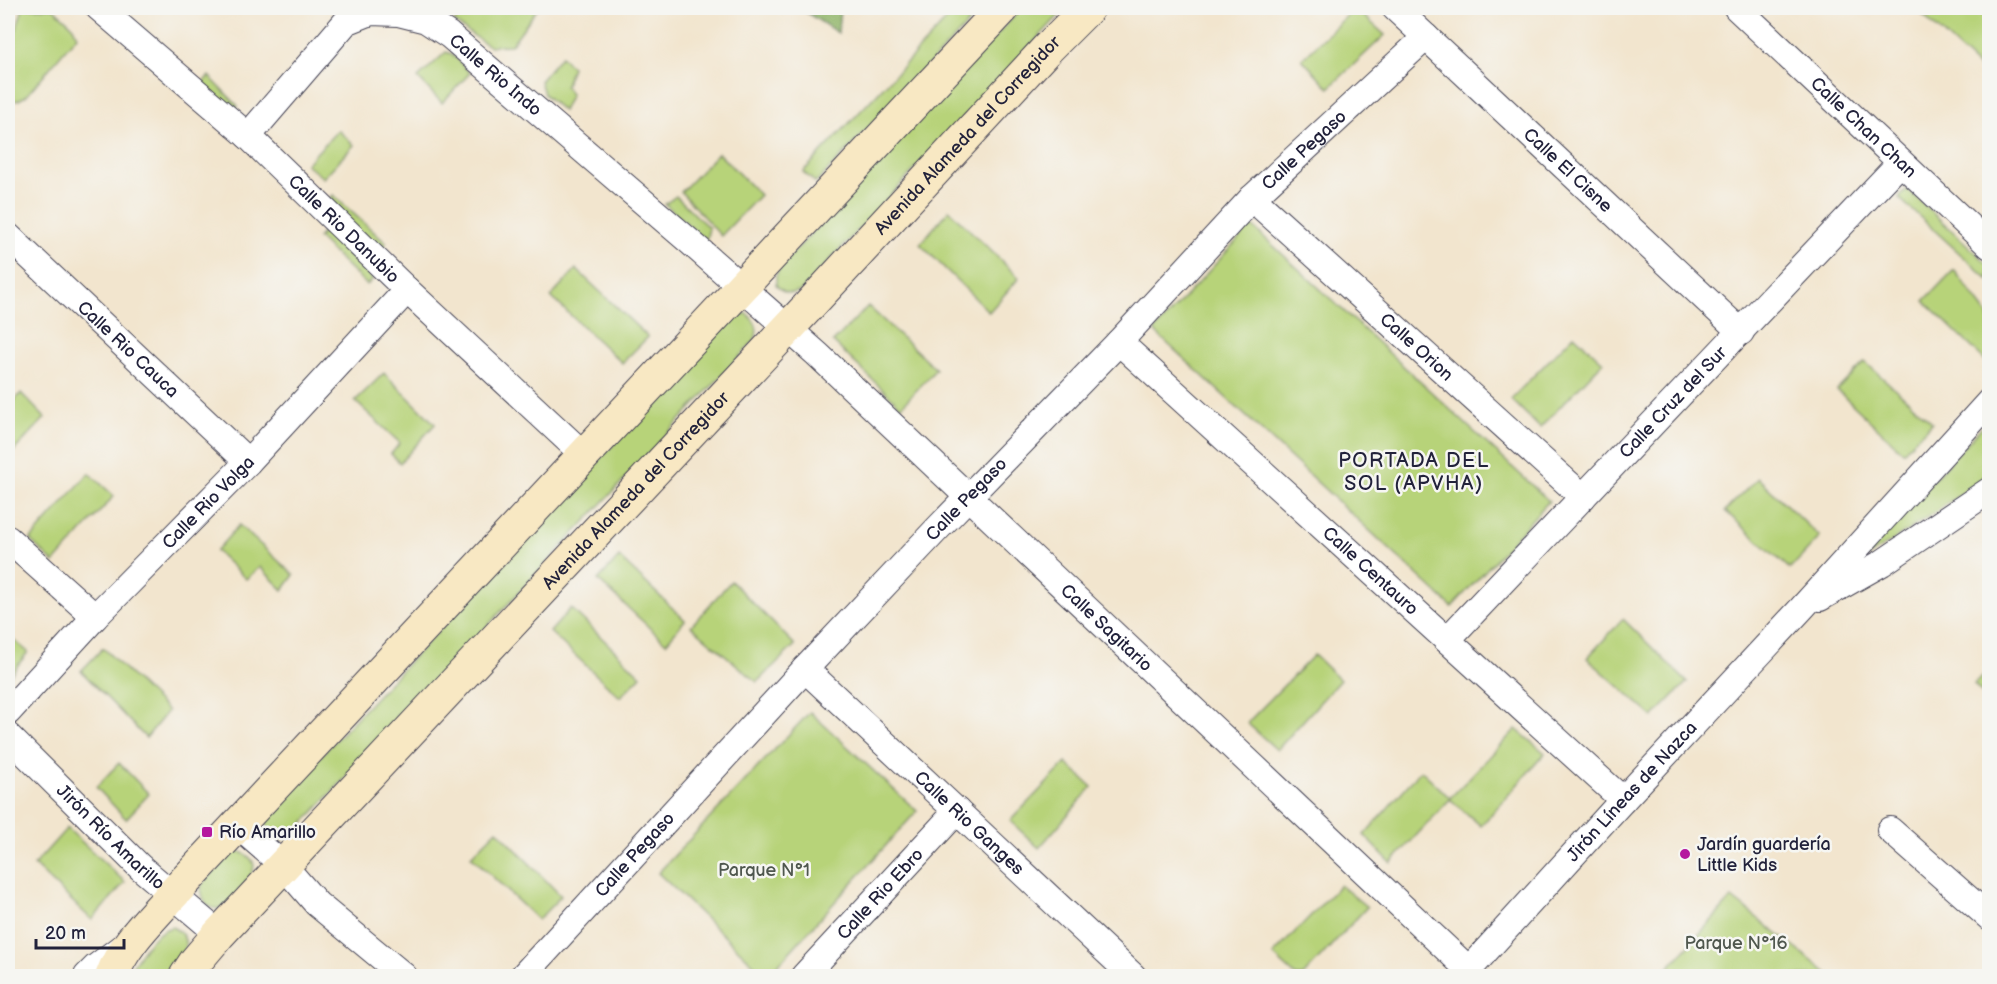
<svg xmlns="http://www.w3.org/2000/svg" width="1997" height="984" font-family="'Balsamiq Sans',sans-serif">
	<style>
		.green { fill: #b7d379; stroke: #6c7a5a; stroke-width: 1.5 }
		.forest { fill: #91b569; stroke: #5a6c52; stroke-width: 1.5 }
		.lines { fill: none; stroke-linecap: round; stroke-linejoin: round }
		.street-casing { stroke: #413f51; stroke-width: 28 }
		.secondary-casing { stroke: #413f51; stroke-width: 35 }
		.street { stroke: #fff; stroke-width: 26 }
		.secondary { stroke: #f8e8c3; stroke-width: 33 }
		.poi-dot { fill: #b5179e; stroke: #f6f6f2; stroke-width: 2 }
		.labels { text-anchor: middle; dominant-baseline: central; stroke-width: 5; stroke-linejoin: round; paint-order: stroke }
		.street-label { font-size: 18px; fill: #22223b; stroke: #f6f6f2 }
		.poi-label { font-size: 18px; fill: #22223b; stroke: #f6f6f2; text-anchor: start }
		.park-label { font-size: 18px; fill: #4f574e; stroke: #f6f6f2 }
		.neighbourhood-label { font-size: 20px; letter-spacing: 1.5px; fill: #22223b; stroke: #f6f6f2 }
	</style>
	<rect width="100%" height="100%" fill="#f6f6f2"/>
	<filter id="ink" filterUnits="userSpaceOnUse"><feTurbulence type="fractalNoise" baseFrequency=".0167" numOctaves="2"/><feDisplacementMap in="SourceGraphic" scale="12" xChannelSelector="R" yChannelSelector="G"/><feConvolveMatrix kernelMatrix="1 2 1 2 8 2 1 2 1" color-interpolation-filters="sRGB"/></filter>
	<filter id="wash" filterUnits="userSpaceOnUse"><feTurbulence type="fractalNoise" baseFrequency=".008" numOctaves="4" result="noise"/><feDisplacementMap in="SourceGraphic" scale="24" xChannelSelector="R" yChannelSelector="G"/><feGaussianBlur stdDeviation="1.35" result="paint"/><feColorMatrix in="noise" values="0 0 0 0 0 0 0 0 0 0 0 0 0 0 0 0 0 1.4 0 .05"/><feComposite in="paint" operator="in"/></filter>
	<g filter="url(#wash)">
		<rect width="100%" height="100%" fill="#f2e5ce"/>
		<path class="green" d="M 23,8 L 53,8 L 72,25 L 77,36 L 26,96 L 19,100 L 8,102 L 8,56 Z
			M 464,8 L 538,8 L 511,45 L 489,46 L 454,22 L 466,9 Z
			M 958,8 L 983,8 L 816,183 L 803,172 Z
			M 1022,8 L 1066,8 L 801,291 C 790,295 784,293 776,285 L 776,276 L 780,267 Z
			M 1355,8 L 1385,35 L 1329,88 L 1302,59 Z
			M 1915,8 L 1979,8 L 1989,23 L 1989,77 Z
			M 446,52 L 452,54 L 470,73 L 442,103 L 418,78 Z
			M 561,56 L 572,67 L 565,87 L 571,94 L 563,111 L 544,94 L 540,81 Z
			M 209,76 L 238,106 L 232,112 L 202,83 Z
			M 338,130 L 354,145 L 323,178 L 306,164 Z
			M 718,153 L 760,195 L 721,236 L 681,192 Z
			M 1907,189 L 1989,265 L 1989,280 L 1899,198 Z
			M 333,195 L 386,243 L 380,255 L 327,202 Z
			M 676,196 L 709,228 L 706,241 L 665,204 Z
			M 949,210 L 1019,278 L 989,312 L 920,244 Z
			M 1251,225 L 1549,501 L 1452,607 L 1154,331 Z
			M 324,231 L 373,279 L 367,285 L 318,238 Z
			M 576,269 L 648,337 L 622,363 L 551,297 Z
			M 1954,270 L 1989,316 L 1989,364 L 1924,301 Z
			M 868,306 L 936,369 L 901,407 L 833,342 Z
			M 737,313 L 748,314 C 756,323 760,330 754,341 L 292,835 L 285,839 L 275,838 C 266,829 264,823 268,812 Z
			M 1574,335 L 1603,362 L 1540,428 L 1511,399 Z
			M 1865,362 L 1932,422 L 1903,452 L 1837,390 Z
			M 384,373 L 435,424 L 400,463 L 391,454 L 400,443 L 355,401 Z
			M 21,393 L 45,418 L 8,457 L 8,408 Z
			M 1989,419 L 1989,474 L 1934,513 L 1853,567 Z
			M 89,473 L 114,496 L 54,563 L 30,540 Z
			M 1758,478 L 1820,537 L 1790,569 L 1725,511 Z
			M 239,525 L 294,575 L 283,590 L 260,567 L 246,579 L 216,551 Z
			M 619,557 L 685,620 L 666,643 L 598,580 Z
			M 731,581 L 795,645 L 757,682 L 691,626 Z
			M 571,608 L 641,676 L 620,697 L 550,632 Z
			M 1623,619 L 1687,682 L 1653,717 L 1587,658 Z
			M 8,635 L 28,652 L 8,678 Z
			M 103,648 L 168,711 L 146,738 L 81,671 Z
			M 1314,655 L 1340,680 L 1277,750 L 1247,723 Z
			M 1989,672 L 1989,701 L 1974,684 Z
			M 810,712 L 917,811 L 768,976 L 766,976 L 658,873 Z
			M 1516,729 L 1545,753 L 1481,826 L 1450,799 L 1391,863 L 1364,835 L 1421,770 L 1450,798 Z
			M 119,763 L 149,794 L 126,819 L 96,787 Z
			M 1066,763 L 1092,787 L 1039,848 L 1010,821 Z
			M 67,828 L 125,882 L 92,920 L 34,865 Z
			M 497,830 L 561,896 L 538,920 L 471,856 Z
			M 238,851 C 263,860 254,874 240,890 C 235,895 230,904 223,907 C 207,913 201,898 201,885 L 229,855 Z
			M 1340,885 L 1367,907 L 1303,976 L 1296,976 L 1273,955 Z
			M 1732,898 L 1831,976 L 1661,976 Z
			M 172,927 C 199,940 179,960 167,976 L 126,976 C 138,958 150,933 172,927 Z"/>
		<path class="forest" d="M 799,8 L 840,8 L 838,33 Z"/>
	</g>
	<g filter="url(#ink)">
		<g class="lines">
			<defs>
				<g id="street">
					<path id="s1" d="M 99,8 L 248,136 L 407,290 L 584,455"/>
					<path id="s2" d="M 1395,8 L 1741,332"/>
					<path id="s3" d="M 1737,8 L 1990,246"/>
					<path id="s4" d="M 248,136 L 346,22 L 371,12 L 398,13 L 426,20 L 449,35 L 689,241 L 817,354 L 1469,970"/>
					<path id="s5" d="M 1252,198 L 1583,497"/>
					<path id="s6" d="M 8,236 L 248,462"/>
					<path id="s7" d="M 1119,342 L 1623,800"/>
					<path d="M 8,539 L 95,617"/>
					<path d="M 1820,598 L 1882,563 L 1990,490"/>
					<path id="s8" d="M 1447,640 L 1900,163"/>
					<path id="s9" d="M 805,669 L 1133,976"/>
					<path id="s10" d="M 8,712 L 95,617 L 248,462 L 407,290"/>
					<path id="s11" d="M 8,736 L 140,867 L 219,934"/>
					<path d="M 237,825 L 283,865 L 317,904 L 404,976"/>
					<path d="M 1890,830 L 1990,918"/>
					<path d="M 87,976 L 96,967 L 126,944"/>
					<path id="s12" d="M 523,976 L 805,669 L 939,527 L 1119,342 L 1252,198 L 1426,37"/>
					<path id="s13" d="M 804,976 L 957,811"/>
					<path id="s14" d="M 1463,976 L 1623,800 L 1802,608 L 1990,401"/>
				</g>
				<g id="secondary">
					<path d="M 112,976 C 123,945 150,920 171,896 L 1003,8"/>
					<path id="s15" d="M 186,976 L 196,961 L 219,934 L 806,309 L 1047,49 L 1088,8"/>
				</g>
			</defs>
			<use href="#street" class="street-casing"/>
			<use href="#secondary" class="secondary-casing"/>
			<use href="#street" class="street"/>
			<use href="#secondary" class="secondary"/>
		</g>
	</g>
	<g class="poi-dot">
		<rect x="201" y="826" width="12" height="12" rx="3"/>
		<circle cx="1685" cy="854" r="6"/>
	</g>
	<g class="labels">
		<g class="street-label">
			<text stroke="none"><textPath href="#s4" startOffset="322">Calle Rio Indo</textPath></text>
			<text stroke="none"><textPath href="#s3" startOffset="174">Calle Chan Chan</textPath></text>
			<text stroke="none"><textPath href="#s15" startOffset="1148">Avenida Alameda del Corregidor</textPath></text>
			<text stroke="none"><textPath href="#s12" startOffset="1137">Calle Pegaso</textPath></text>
			<text stroke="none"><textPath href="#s2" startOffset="237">Calle El Cisne</textPath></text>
			<text stroke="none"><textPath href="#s1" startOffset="330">Calle Rio Danubio</textPath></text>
			<text stroke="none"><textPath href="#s5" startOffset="222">Calle Orion</textPath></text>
			<text stroke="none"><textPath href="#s6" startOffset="165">Calle Rio Cauca</textPath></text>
			<text stroke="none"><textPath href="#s8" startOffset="328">Calle Cruz del Sur</textPath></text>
			<text stroke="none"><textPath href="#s15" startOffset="662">Avenida Alameda del Corregidor</textPath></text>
			<text stroke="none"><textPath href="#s12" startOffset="651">Calle Pegaso</textPath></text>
			<text stroke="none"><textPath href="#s10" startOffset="290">Calle Rio Volga</textPath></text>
			<text stroke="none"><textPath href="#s7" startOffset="340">Calle Centauro</textPath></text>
			<text stroke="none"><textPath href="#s4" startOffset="1146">Calle Sagitario</textPath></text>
			<text stroke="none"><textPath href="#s14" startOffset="250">Jirón Líneas de Nazca</textPath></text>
			<text stroke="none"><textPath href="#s9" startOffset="225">Calle Rio Ganges</textPath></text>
			<text stroke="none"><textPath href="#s11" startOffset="144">Jirón Río Amarillo</textPath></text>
			<text stroke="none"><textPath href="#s12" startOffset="165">Calle Pegaso</textPath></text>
			<text stroke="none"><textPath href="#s13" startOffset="112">Calle Rio Ebro</textPath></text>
		</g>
		<g class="poi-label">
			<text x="219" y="832">Río Amarillo</text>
			<text x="1697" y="844">Jardín guardería<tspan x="1697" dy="21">Little Kids</tspan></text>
		</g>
		<g class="park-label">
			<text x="764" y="870">Parque N°1</text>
			<text x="1736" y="943">Parque N°16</text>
		</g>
		<g class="neighbourhood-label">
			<text x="1414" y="461">PORTADA DEL<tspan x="1414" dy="23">SOL (APVHA)</tspan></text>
		</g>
	</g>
	<rect width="1997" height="984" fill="none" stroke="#f6f6f2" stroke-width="30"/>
	<path d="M36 939v9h88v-9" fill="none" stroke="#22223b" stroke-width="3"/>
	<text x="45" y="939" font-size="18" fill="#22223b" stroke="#f6f6f2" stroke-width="4.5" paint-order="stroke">20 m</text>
</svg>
